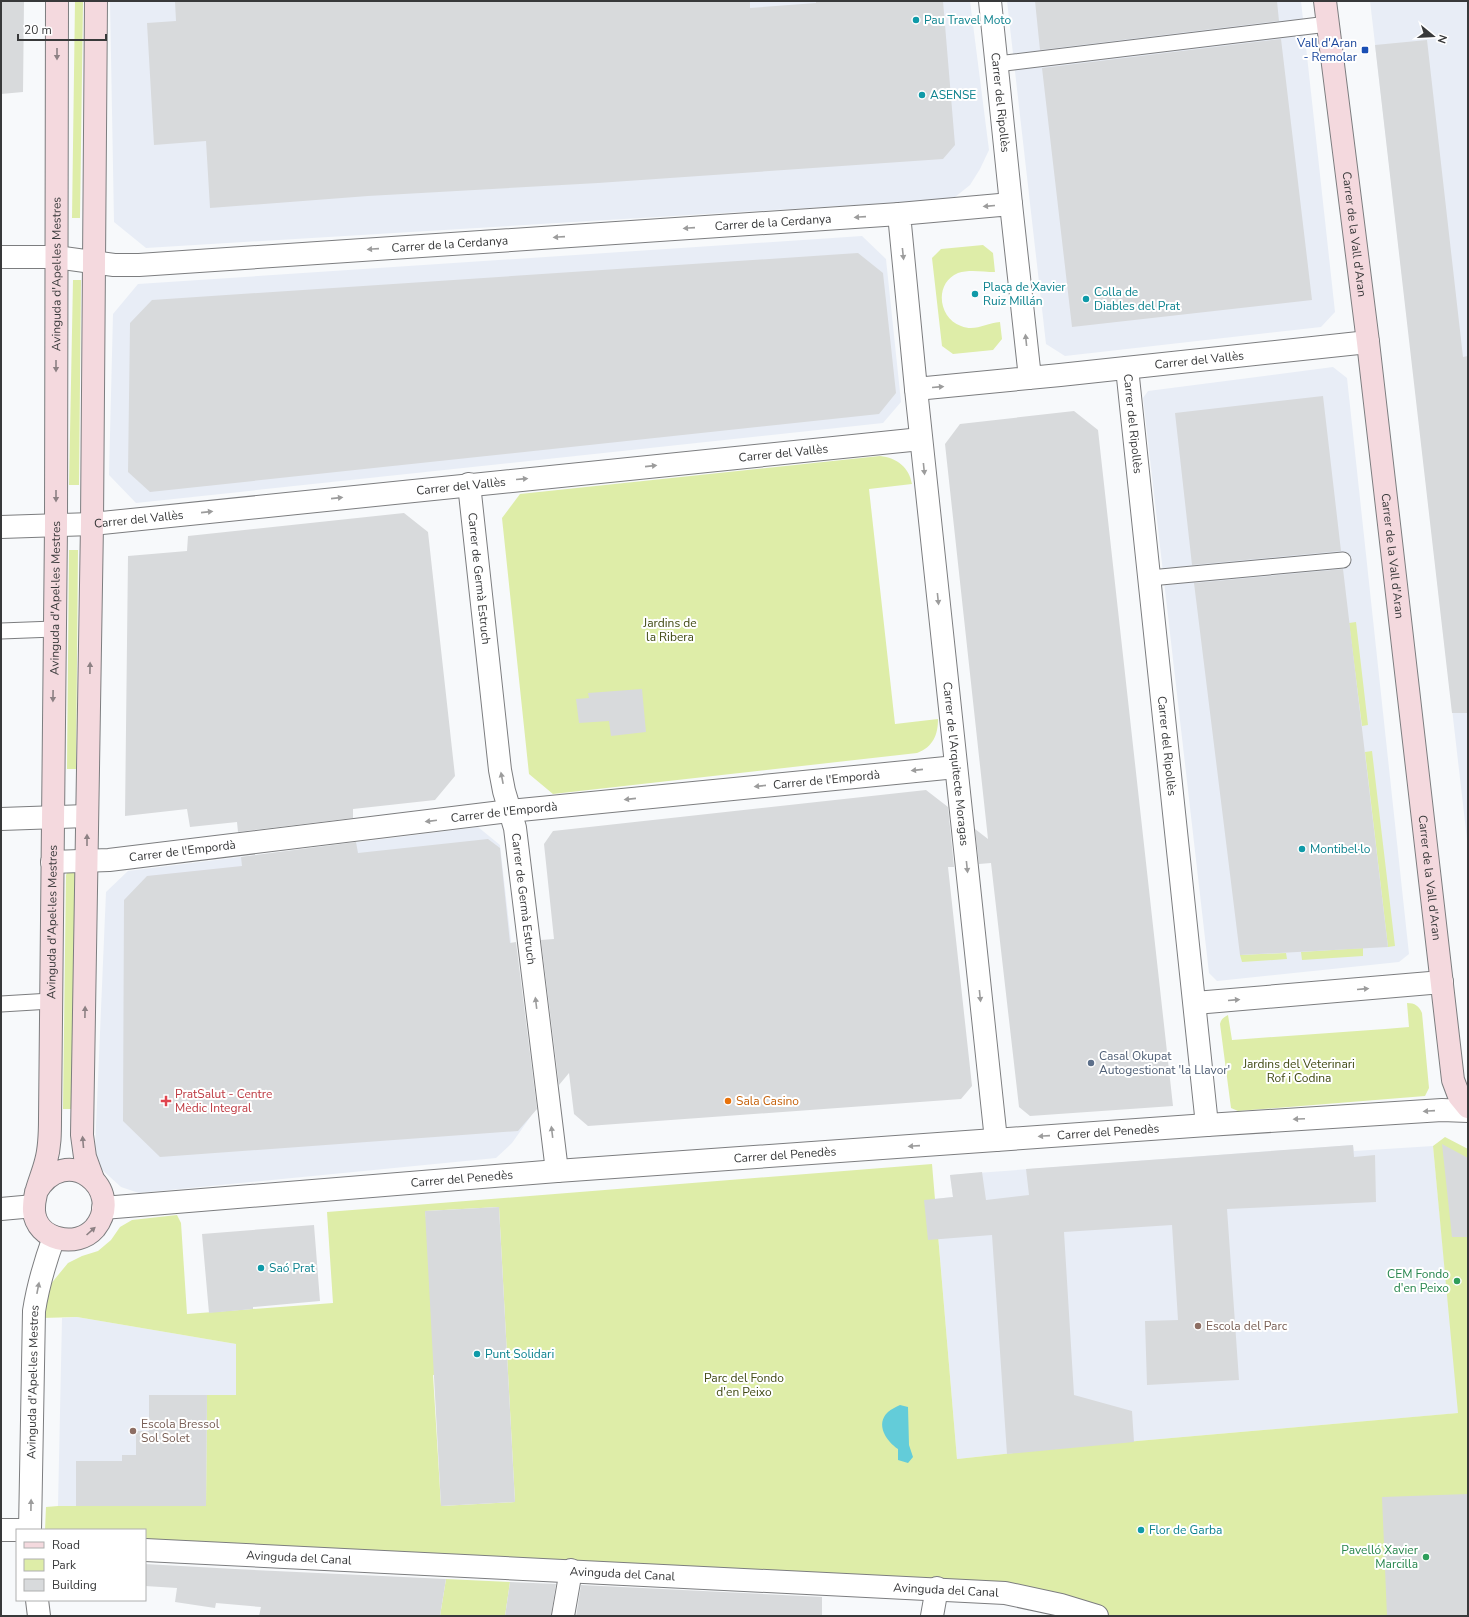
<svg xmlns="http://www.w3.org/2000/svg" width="1469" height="1617" font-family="'Nunito Sans',sans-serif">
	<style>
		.built { fill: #e8edf6 }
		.green { fill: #deeda8; fill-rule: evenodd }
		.water { fill: #63ccd9 }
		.building { fill: #d8dadc }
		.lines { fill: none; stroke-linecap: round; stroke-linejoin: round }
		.lane-casing { stroke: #7c7d7f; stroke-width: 17 }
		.street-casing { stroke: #7c7d7f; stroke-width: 24 }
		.secondary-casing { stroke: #7c7d7f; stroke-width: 24 }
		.lane { stroke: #fff; stroke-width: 15 }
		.street { stroke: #fff; stroke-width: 22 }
		.secondary { stroke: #f4d9de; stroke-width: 22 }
		.oneway { fill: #8d8184 }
		.oneway2 { fill: #9c9c9c }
		.culture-dot { fill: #0f9aa8; stroke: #fff; stroke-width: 1.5 }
		.transit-dot { fill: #1a4fb4; stroke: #fff; stroke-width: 1.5 }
		.service-dot { fill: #5c6f8a; stroke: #fff; stroke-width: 1.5 }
		.health-dot { fill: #e0444e; stroke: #fff; stroke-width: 1.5 }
		.food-dot { fill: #e8710a; stroke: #fff; stroke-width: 1.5 }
		.leisure-dot { fill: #2e9e5b; stroke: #fff; stroke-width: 1.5 }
		.education-dot { fill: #8d6e63; stroke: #fff; stroke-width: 1.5 }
		.labels { text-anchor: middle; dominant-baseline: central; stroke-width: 4; stroke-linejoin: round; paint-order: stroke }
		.culture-label { font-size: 12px; fill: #0d838f; stroke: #fff; text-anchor: start }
		.transit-label { font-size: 12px; fill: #164399; stroke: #fff; text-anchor: end }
		.street-label { font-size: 12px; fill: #38393a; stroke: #fff }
		.park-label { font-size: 12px; fill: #404913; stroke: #fff }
		.service-label { font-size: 12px; fill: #4e5e75; stroke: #fff; text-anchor: start }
		.health-label { font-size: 12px; fill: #be3a42; stroke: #fff; text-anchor: start }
		.food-label { font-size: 12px; fill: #c56008; stroke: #fff; text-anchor: start }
		.leisure-label { font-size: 12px; fill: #27864d; stroke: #fff; text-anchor: end }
		.education-label { font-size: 12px; fill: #785e54; stroke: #fff; text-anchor: start }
	</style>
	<rect width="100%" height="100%" fill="#f7f9fb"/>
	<path class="built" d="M 110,1 L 970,1 L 989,150 L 980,169 L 970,185 L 955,197 L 939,200 L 146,248 L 114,222 Z
		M 1007,1 L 1301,1 L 1335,312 L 1321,327 L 1065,356 L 1046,344 Z
		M 1370,1 L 1468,1 L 1468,848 L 1411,352 Z
		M 862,236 L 886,259 L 901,402 L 883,423 L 136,503 L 109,475 L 113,314 L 138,284 Z
		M 1333,367 L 1347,378 L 1409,954 L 1399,962 L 1217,981 L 1209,973 L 1143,398 L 1148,391 Z
		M 478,827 L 500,845 L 531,1116 L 512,1143 L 496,1158 L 139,1193 L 121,1187 L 99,1167 L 95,1150 L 106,892 L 128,871 Z
		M 1353,1145 L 1354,1151 L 1433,1146 L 1459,1413 L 1068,1447 L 957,1459 L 935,1199 L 953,1197 L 950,1175 Z
		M 77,1317 L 236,1344 L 236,1395 L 207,1395 L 206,1506 L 58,1506 L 62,1318 Z"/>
	<path class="green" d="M 75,1 L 83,1 L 80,218 L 72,218 Z
		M 983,245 L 993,253 L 995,272 C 983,272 970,269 958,273 C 934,283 938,318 961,326 C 975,332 986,323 1000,322 L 1002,339 L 993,350 L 953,354 L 942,346 L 932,258 L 941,249 Z
		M 73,280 L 81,280 L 79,485 L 69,485 Z
		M 880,456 C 897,458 909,467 912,484 L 869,489 L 895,724 L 938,719 C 938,735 933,747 917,753 L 553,794 L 529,774 L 502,518 L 520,494 Z
		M 69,550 L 78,550 L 76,769 L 67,769 Z
		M 1356,622 L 1368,725 L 1362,726 L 1349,623 Z
		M 1372,751 L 1395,946 L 1388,947 L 1365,752 Z
		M 68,871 L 73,871 L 76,874 L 72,1109 L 63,1109 L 66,875 Z
		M 1363,948 L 1363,956 L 1302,960 L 1301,952 Z
		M 1286,953 L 1287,959 L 1242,962 L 1240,955 Z
		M 1407,1003 C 1415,1003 1419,1006 1422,1013 L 1429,1088 L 1425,1096 L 1238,1111 L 1231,1108 L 1220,1024 C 1221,1019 1224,1017 1228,1015 L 1232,1040 L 1385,1029 L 1409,1027 Z
		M 1445,1137 L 1468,1149 L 1468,1616 L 1074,1616 L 1000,1602 L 551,1580 L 435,1576 L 145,1560 L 145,1530 L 45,1530 L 46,1507 L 58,1506 L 206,1506 L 207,1395 L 236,1395 L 236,1344 L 77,1317 L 42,1318 L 45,1291 L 68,1263 L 82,1256 L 98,1251 L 111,1240 L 120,1227 L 132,1220 L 177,1215 L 181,1223 L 187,1314 L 333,1303 L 327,1212 L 932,1164 L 957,1459 L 1068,1447 L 1458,1413 L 1433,1146 ZM 499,1207 L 515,1502 L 441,1506 L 433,1375 L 449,1374 L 425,1211 Z
		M 446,1579 L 510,1582 L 505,1616 L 440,1616 Z"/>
	<path class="water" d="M 900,1405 L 908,1407 L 909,1445 L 913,1457 L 908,1463 L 898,1460 L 898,1449 C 886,1441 875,1424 888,1412 C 891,1409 896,1407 900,1405 Z"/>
	<path class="building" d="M 1,1 L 24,1 L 23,92 L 1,94 Z
		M 175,1 L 750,1 L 750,8 L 816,3 L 816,1 L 943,1 L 955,145 L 943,159 L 598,183 L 368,196 L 210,208 L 206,141 L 154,145 L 147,23 L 176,21 Z
		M 1035,1 L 1277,1 L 1279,21 L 1040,50 Z
		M 1281,39 L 1312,300 L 1072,327 L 1042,68 Z
		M 1427,40 L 1463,357 L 1468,356 L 1468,713 L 1452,713 L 1375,45 Z
		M 858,253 L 883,273 L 896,393 L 879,414 L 150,492 L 128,472 L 130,323 L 152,300 Z
		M 1323,396 L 1341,551 L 1192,565 L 1175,413 Z
		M 1074,411 L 1098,430 L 1173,1106 L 1030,1116 L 1019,1107 L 991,863 L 979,864 L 975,829 L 988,839 L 945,444 L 960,424 Z
		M 404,513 L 428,532 L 455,776 L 435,800 L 353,809 L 353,818 L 238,832 L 237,822 L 190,827 L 187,809 L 125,816 L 128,556 L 187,551 L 188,536 Z
		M 1343,569 L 1388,947 L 1240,955 L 1194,583 Z
		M 642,689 L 646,732 L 611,736 L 609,721 L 579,723 L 576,699 L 589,698 L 588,693 Z
		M 926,790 L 948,807 L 954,867 L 948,867 L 972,1086 L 961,1099 L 588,1126 L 574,1114 L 569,1073 L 559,1085 L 541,940 L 554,939 L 544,844 L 553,831 Z
		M 488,839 L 500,848 L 510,943 L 516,942 L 537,1109 L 518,1131 L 160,1157 L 123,1121 L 124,900 L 147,876 L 242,866 L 241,857 L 356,842 L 358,853 Z
		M 1442,1144 L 1468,1158 L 1468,1237 L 1452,1237 Z
		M 1353,1145 L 1354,1157 L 1375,1155 L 1376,1202 L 1227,1209 L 1239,1380 L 1147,1385 L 1145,1321 L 1178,1320 L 1172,1225 L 1064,1232 L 1074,1395 L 1132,1411 L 1134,1442 L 1007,1454 L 992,1235 L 928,1240 L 924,1200 L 953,1197 L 950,1175 L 982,1172 L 986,1200 L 1029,1195 L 1026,1169 Z
		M 499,1207 L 515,1502 L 441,1506 L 425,1211 Z
		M 314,1225 L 320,1301 L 253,1307 L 253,1309 L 209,1313 L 202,1234 Z
		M 149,1395 L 207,1395 L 206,1506 L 76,1506 L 76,1461 L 122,1461 L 122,1455 L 136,1455 L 136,1431 L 149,1431 Z
		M 1468,1494 L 1468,1616 L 1387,1616 L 1382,1497 Z
		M 145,1564 L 235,1569 L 446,1579 L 440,1616 L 259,1616 L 261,1607 L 216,1603 L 215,1608 L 175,1602 L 177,1588 L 145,1586 Z
		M 510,1582 L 556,1584 L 551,1616 L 505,1616 Z
		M 581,1585 L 822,1597 L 822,1616 L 576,1616 Z"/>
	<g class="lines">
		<defs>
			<path id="lane" d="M 997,64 L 1328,24
				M 1150,578 L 1343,560
				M 1,631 L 54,629
				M 1,1004 L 51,1001"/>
			<g id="street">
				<path id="s1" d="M 990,1 L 1011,204"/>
				<path id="s2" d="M 1,257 L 56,257 L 114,265 L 139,265 L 899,214"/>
				<path id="s3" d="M 1127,368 L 1207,1125"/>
				<path id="s4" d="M 1030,378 L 1011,204 L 899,214 L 916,389 L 1060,375 L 1368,342"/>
				<path id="s5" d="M 916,389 L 996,1140"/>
				<path id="s6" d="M 469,484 L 500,770 L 504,791 L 515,828 L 557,1171"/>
				<path id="s7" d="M 1,527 L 92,524 L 921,439"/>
				<path d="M 1,819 L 87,816"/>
				<path id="s8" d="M 52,862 L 109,860 L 510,811 L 956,767"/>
				<path d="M 1195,1003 L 1442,982"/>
				<path id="s9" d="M 103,1208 L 557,1171 L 1207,1125 L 1442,1110 L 1468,1111"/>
				<path d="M 1,1209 L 34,1206"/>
				<path d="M 1,1530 L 30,1530"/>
				<path id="s10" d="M 30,1530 L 34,1311 C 38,1285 45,1262 54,1237"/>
				<path id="s11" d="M 145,1550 L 1005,1593 L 1061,1605 L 1097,1616"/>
				<path d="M 37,1600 L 39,1616"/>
				<path d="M 563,1616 L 571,1570"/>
				<path d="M 932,1616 L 937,1588"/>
			</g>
			<g id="secondary">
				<path id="s12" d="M 1325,1 L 1368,342 L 1453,1080 L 1459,1096 L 1468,1107"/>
				<path d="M 93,1179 L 85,1157 L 82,1135 L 92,524 L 96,1"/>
				<path id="s13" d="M 36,1192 C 66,1141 126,1189 95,1228 C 77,1249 36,1240 34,1211 C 33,1193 42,1178 46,1161 C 50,1147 50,1133 50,1118 L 56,526 L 57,1"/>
			</g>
		</defs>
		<use href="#lane" class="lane-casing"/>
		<use href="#street" class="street-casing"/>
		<use href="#secondary" class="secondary-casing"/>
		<use href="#lane" class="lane"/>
		<use href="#street" class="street"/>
		<use href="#secondary" class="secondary"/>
	</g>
	<defs><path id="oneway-solid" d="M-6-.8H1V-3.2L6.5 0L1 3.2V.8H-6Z"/></defs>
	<g class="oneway">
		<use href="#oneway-solid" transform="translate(57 54) rotate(90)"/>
		<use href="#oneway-solid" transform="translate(56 366) rotate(90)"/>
		<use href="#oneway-solid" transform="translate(56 496) rotate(90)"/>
		<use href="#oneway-solid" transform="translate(90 668) rotate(-89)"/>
		<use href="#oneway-solid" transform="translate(53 696) rotate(91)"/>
		<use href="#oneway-solid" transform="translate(87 840) rotate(-90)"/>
		<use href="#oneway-solid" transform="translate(85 1012) rotate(-89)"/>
		<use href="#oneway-solid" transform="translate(83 1142) rotate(-95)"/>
		<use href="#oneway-solid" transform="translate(91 1231) rotate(-42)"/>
	</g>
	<g class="oneway2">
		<use href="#oneway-solid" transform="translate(989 206) rotate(175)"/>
		<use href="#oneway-solid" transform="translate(860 217) rotate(176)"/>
		<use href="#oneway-solid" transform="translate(689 228) rotate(176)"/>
		<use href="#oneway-solid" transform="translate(559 237) rotate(176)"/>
		<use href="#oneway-solid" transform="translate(373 249) rotate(176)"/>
		<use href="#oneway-solid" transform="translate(903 254) rotate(84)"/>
		<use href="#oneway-solid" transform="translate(1026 340) rotate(-96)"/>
		<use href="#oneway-solid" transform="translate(938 387) rotate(-5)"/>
		<use href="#oneway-solid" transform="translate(651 466) rotate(-6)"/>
		<use href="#oneway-solid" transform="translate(924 469) rotate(84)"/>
		<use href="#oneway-solid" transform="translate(522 479) rotate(-5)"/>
		<use href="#oneway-solid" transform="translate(337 498) rotate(-6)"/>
		<use href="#oneway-solid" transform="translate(207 512) rotate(-6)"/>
		<use href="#oneway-solid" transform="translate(938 599) rotate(84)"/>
		<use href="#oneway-solid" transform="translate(917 770) rotate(174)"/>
		<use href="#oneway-solid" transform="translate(502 778) rotate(-101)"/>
		<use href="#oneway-solid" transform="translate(760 786) rotate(174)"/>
		<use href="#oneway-solid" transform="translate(630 799) rotate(174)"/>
		<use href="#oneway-solid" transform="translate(431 821) rotate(173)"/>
		<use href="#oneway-solid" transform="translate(967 867) rotate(84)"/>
		<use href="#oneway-solid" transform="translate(1363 989) rotate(-5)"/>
		<use href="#oneway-solid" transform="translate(980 996) rotate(84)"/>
		<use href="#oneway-solid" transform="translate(1234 1000) rotate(-5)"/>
		<use href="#oneway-solid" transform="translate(536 1003) rotate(-97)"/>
		<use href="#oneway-solid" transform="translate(1429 1111) rotate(176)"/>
		<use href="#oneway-solid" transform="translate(1299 1119) rotate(177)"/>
		<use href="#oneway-solid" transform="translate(552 1132) rotate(-97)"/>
		<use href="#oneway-solid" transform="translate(1044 1136) rotate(176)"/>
		<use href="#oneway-solid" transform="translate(914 1146) rotate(176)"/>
		<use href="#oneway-solid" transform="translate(38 1288) rotate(-79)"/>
		<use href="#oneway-solid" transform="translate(31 1505) rotate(-89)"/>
	</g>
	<g class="culture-dot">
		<circle cx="916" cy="20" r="4"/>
		<circle cx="922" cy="95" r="4"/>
		<circle cx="975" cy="294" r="4"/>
		<circle cx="1086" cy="299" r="4"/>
		<circle cx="1302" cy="849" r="4"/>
		<circle cx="261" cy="1268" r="4"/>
		<circle cx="477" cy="1354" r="4"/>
		<circle cx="1141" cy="1530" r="4"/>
	</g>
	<rect class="transit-dot" x="1361" y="46" width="8" height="8" rx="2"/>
	<circle class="service-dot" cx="1091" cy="1063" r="4"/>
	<path class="health-dot" d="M164 1095h4v4h4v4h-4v4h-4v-4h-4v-4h4z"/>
	<circle class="food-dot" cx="728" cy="1101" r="4"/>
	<g class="leisure-dot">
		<circle cx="1457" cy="1281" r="4"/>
		<circle cx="1426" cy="1557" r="4"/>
	</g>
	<g class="education-dot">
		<circle cx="1198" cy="1326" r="4"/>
		<circle cx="133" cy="1431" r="4"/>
	</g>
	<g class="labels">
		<g class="culture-label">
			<text x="924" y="20">Pau Travel Moto</text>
			<text x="930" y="95">ASENSE</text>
			<text x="983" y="287">Plaça de Xavier<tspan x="983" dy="14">Ruiz Millán</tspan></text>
			<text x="1094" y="292">Colla de<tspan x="1094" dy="14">Diables del Prat</tspan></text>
			<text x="1310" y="849">Montibel·lo</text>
			<text x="269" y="1268">Saó Prat</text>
			<text x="485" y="1354">Punt Solidari</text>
			<text x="1149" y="1530">Flor de Garba</text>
		</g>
		<g class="transit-label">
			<text x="1357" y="43">Vall d'Aran<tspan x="1357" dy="14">- Remolar</tspan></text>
		</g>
		<g class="street-label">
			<text stroke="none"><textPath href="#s1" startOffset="102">Carrer del Ripollès</textPath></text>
			<text stroke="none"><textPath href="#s2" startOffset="774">Carrer de la Cerdanya</textPath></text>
			<text stroke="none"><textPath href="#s12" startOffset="235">Carrer de la Vall d'Aran</textPath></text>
			<text stroke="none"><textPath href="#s2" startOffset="450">Carrer de la Cerdanya</textPath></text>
			<text stroke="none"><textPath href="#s13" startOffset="1139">Avinguda d'Apel·les Mestres</textPath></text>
			<text stroke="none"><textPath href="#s4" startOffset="748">Carrer del Vallès</textPath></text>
			<text stroke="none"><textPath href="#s3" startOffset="56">Carrer del Ripollès</textPath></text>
			<text stroke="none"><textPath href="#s7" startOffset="786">Carrer del Vallès</textPath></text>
			<text stroke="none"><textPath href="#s7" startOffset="462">Carrer del Vallès</textPath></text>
			<text stroke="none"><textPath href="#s7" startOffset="138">Carrer del Vallès</textPath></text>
			<text stroke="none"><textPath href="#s12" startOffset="559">Carrer de la Vall d'Aran</textPath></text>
			<text stroke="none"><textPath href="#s6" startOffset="95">Carrer de Germà Estruch</textPath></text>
			<text stroke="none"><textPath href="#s13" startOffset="815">Avinguda d'Apel·les Mestres</textPath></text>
			<text stroke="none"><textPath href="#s3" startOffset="380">Carrer del Ripollès</textPath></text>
			<text stroke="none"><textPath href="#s5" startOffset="377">Carrer de l'Arquitecte Moragas</textPath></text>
			<text stroke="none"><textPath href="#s8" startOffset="779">Carrer de l'Empordà</textPath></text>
			<text stroke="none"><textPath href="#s8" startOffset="455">Carrer de l'Empordà</textPath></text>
			<text stroke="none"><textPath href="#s8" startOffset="131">Carrer de l'Empordà</textPath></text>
			<text stroke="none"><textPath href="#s12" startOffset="883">Carrer de la Vall d'Aran</textPath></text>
			<text stroke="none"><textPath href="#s6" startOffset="419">Carrer de Germà Estruch</textPath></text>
			<text stroke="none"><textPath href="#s13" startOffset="491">Avinguda d'Apel·les Mestres</textPath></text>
			<text stroke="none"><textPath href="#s9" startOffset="1008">Carrer del Penedès</textPath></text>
			<text stroke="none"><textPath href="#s9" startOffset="684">Carrer del Penedès</textPath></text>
			<text stroke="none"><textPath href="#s9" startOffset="360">Carrer del Penedès</textPath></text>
			<text stroke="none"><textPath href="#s10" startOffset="148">Avinguda d'Apel·les Mestres</textPath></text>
			<text stroke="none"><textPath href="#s11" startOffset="154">Avinguda del Canal</textPath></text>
			<text stroke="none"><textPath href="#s11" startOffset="478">Avinguda del Canal</textPath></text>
			<text stroke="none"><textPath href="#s11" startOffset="802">Avinguda del Canal</textPath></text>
		</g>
		<g class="park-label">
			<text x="670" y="623">Jardins de<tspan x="670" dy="14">la Ribera</tspan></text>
			<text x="1299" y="1064">Jardins del Veterinari<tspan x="1299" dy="14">Rof i Codina</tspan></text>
			<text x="744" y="1378">Parc del Fondo<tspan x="744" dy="14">d'en Peixo</tspan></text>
		</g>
		<g class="service-label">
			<text x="1099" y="1056">Casal Okupat<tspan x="1099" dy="14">Autogestionat 'la Llavor'</tspan></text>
		</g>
		<g class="health-label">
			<text x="175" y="1094">PratSalut - Centre<tspan x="175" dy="14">Mèdic Integral</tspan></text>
		</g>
		<g class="food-label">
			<text x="736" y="1101">Sala Casino</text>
		</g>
		<g class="leisure-label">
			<text x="1449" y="1274">CEM Fondo<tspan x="1449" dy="14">d'en Peixo</tspan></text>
			<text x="1418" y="1550">Pavelló Xavier<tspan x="1418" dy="14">Marcilla</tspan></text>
		</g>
		<g class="education-label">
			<text x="1206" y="1326">Escola del Parc</text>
			<text x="141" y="1424">Escola Bressol<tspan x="141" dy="14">Sol Solet</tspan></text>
		</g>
	</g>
	<rect width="1469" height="1617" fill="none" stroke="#38393a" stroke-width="4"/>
	<rect x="16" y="1529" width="130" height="72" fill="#ffffff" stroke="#afb0b0"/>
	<rect x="24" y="1542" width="20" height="6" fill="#f4d9de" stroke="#afb0b0"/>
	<text x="52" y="1549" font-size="12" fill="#38393a">Road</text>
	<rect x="24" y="1559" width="20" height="12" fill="#deeda8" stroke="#afb0b0"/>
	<text x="52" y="1569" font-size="12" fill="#38393a">Park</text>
	<rect x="24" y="1579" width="20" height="12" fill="#d8dadc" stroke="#afb0b0"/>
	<text x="52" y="1589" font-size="12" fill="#38393a">Building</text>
	<g transform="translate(1433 36) rotate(108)" stroke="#ffffff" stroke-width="3" paint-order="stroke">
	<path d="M0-3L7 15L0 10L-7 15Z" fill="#38393a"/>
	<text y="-6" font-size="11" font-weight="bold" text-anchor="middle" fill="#38393a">N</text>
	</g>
	<path d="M18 34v6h88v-6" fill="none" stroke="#38393a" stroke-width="2"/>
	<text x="24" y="34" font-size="12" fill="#38393a" stroke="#ffffff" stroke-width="3" paint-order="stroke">20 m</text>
</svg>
